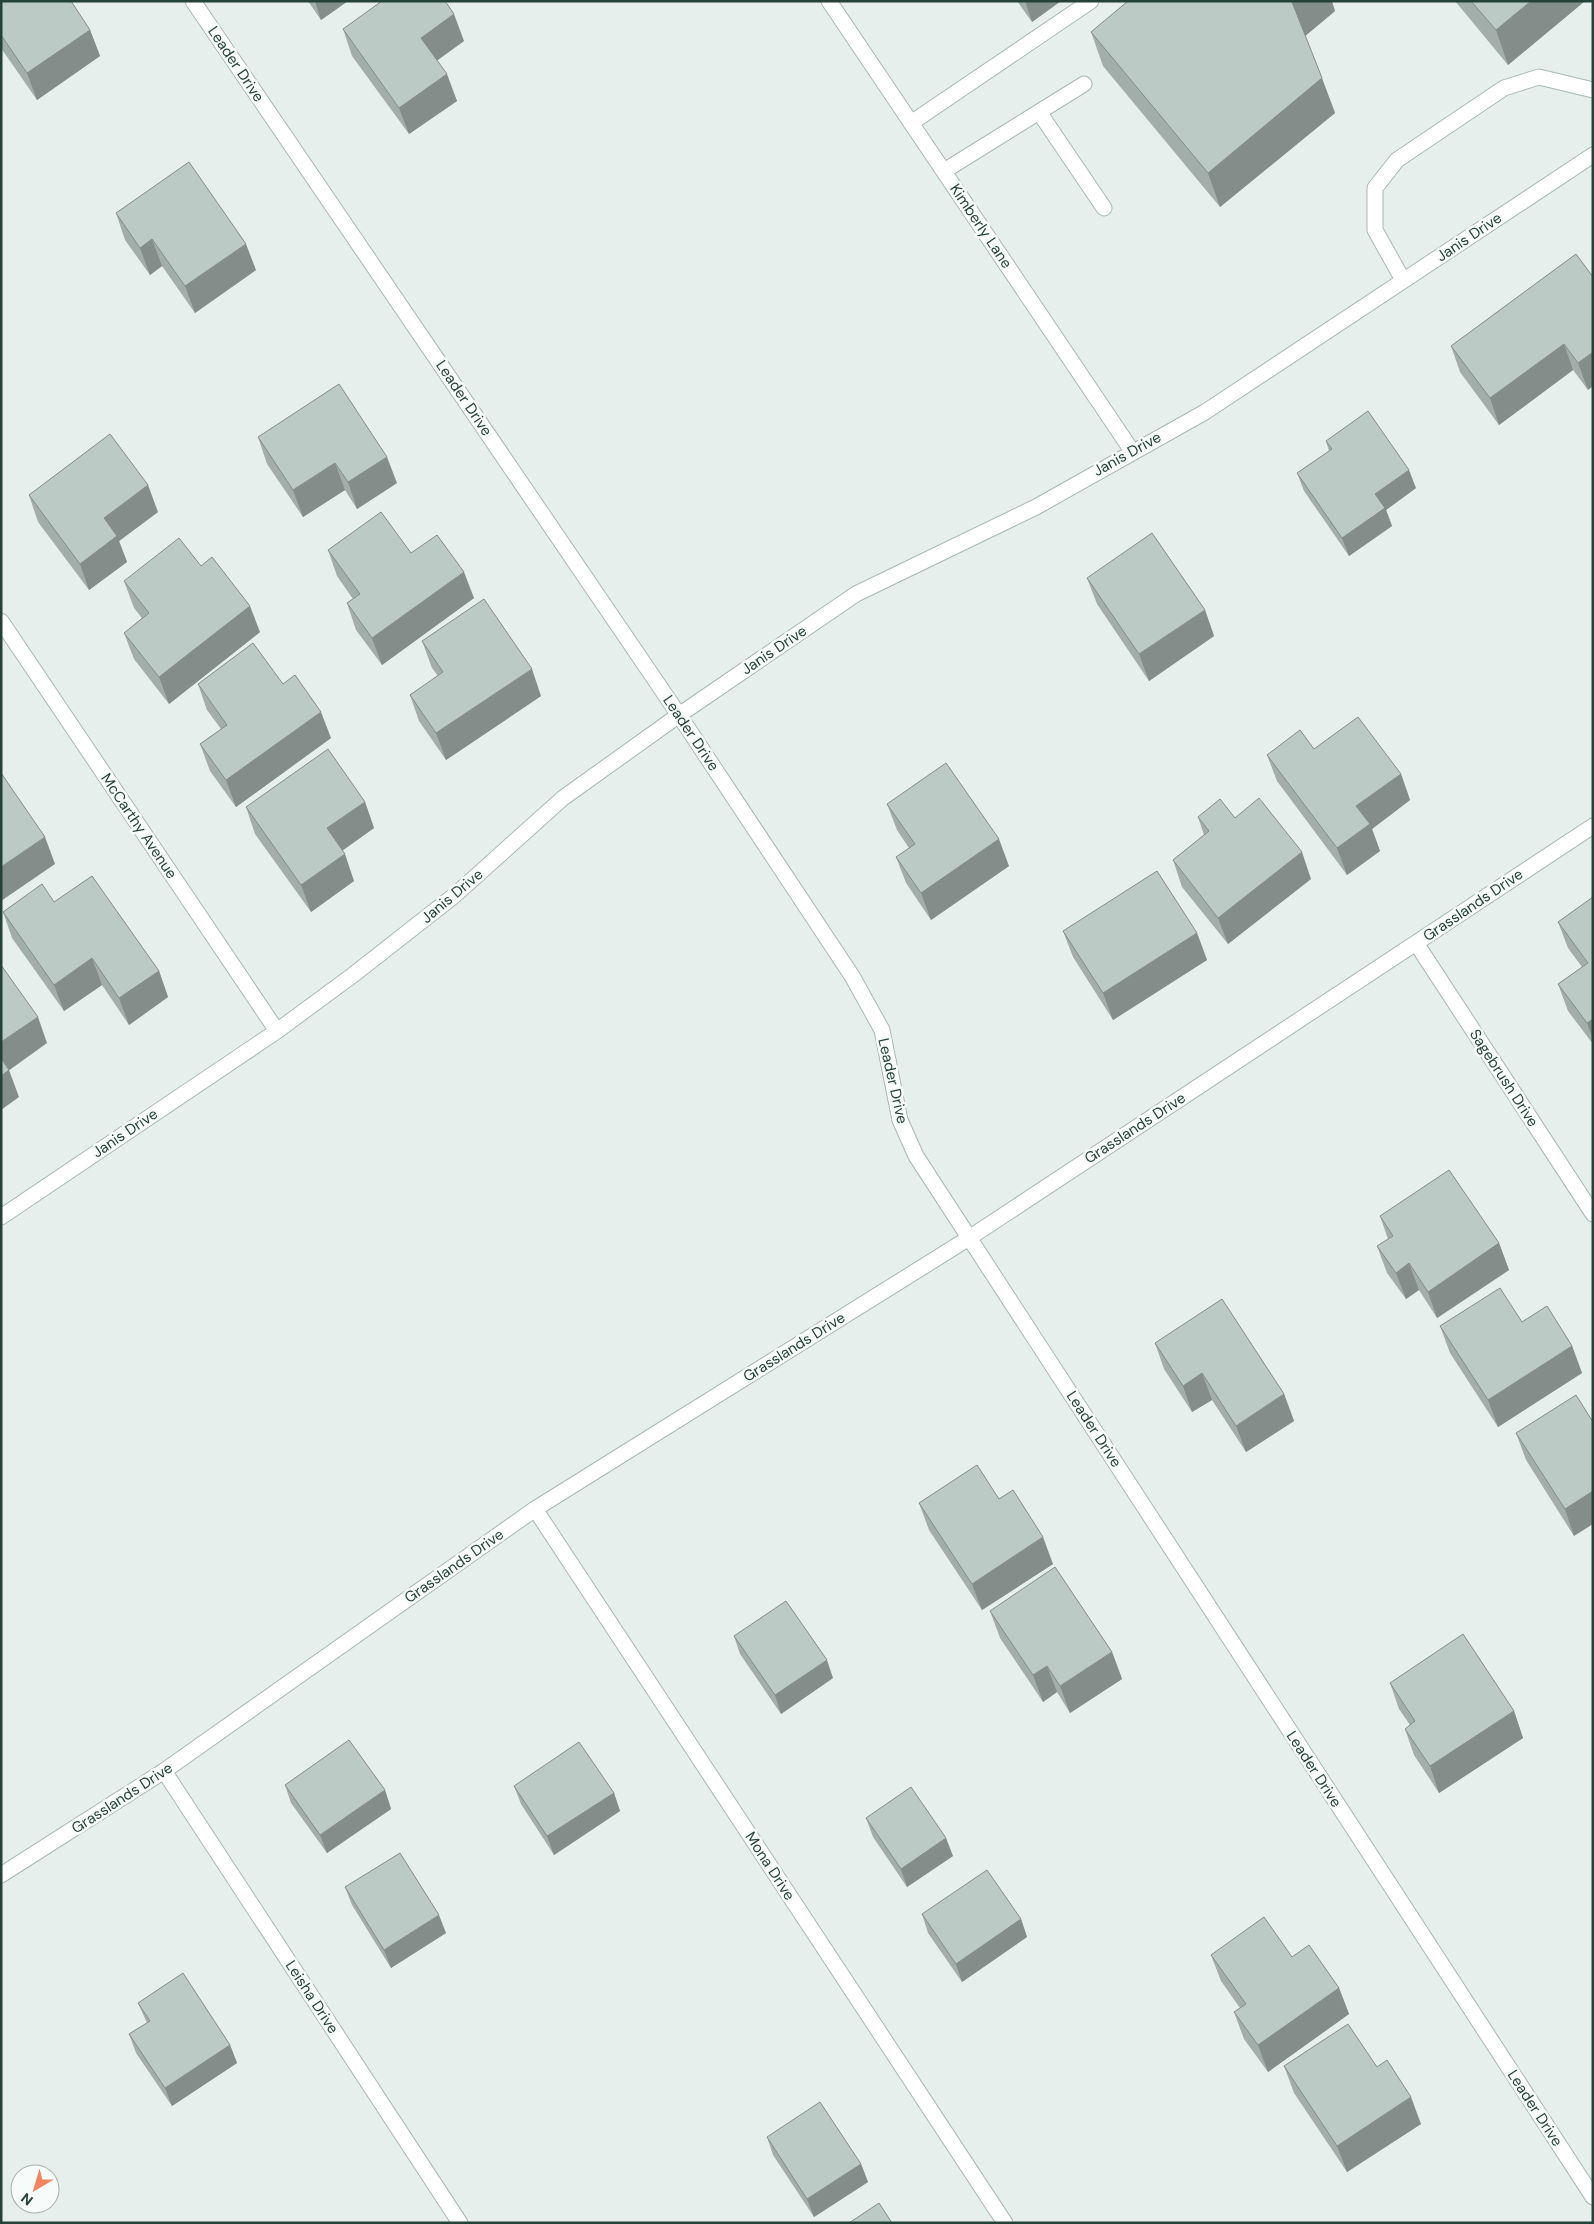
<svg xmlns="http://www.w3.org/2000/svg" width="1594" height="2224" font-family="'DM Sans',sans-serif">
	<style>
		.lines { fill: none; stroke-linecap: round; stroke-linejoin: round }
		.lane-casing { stroke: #a8b8b2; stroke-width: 17 }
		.street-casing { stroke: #a8b8b2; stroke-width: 17 }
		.lane { stroke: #fff; stroke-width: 15 }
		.street { stroke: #fff; stroke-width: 15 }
		.wall { fill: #a1aea9 }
		.shaded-wall { fill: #838d89 }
		.building { fill: #bbcac4; stroke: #838d89 }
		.labels { text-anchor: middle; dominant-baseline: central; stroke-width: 5; stroke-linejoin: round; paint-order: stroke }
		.street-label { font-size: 15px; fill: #24423a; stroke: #f7fbf9 }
	</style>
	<rect width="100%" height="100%" fill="#e6efeb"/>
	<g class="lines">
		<defs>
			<path id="lane" d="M 1039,112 L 1104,208
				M 911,123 L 1091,1
				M 944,171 L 1084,84
				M 1403,280 L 1375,230 L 1375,188 L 1397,160 L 1504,88 L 1539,77 L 1593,90"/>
			<path id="street" d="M 193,1 L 679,715 L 852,976 L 882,1030 L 900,1120 L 916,1156 L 1593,2197
				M 829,1 L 1132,451
				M 1,621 L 277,1031
				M 1416,943 L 1593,1214
				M 1,1217 L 277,1031 L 353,975 L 455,895 L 563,798 L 679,715 L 856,594 L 1036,507 L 1205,412 L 1593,155
				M 535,1509 L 1005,2223
				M 164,1771 L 460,2223
				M 1,1875 L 164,1771 L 535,1509 L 969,1238 L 1593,826"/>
		</defs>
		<use href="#lane" class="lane-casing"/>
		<use href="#street" class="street-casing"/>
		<use href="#lane" class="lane"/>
		<use href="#street" class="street"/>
	</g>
	<path class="wall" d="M 1,1 L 90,30 L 100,56 L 37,100 L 1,48 Z
		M 308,1 L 348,1 L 321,20 Z
		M 1017,1 L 1061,1 L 1032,22 Z
		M 1455,1 L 1585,1 L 1508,65 Z
		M 1335,11 L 1305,36 L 1335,113 L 1220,207 L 1103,66 L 1091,32 Z
		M 343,29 L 464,41 L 437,60 L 457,101 L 409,134 L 352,56 Z
		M 116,213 L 256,270 L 195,313 L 162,266 L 150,275 L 125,240 Z
		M 1576,254 L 1588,390 L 1573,370 L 1499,425 L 1460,372 L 1451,346 Z
		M 258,437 L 397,483 L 357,509 L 345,490 L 303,517 L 267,464 Z
		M 1326,441 L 1416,488 L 1386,510 L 1392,526 L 1349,556 L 1304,491 L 1297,473 L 1329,451 Z
		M 29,495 L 158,512 L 119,541 L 127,562 L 89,590 L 38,522 Z
		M 328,550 L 411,553 L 474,598 L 382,665 L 356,630 L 347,603 L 353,599 L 337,576 Z
		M 201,566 L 260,632 L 169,704 L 134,659 L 124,633 L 142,618 L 134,608 L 124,581 Z
		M 1087,578 L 1205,610 L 1214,636 L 1149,681 L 1097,604 Z
		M 422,641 L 541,696 L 446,760 L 419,721 L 410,695 L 438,676 L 432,668 Z
		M 198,684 L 283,684 L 331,738 L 236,807 L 210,771 L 200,744 L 221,729 L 207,710 Z
		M 1314,749 L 1401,774 L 1410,800 L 1372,829 L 1380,851 L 1347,875 L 1277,781 L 1267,755 Z
		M 365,802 L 374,828 L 342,851 L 354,881 L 311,912 L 255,834 L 246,807 Z
		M 887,804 L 1009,866 L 931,920 L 906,883 L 896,857 L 909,848 L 897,830 Z
		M 1198,817 L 1235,818 L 1311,879 L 1228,944 L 1182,887 L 1173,860 L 1204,835 Z
		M 1593,897 L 1593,1044 L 1568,1011 L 1558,984 L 1582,967 L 1568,948 L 1558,922 Z
		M 54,902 L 159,971 L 168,997 L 129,1025 L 102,985 L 64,1011 L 12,938 L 3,912 Z
		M 1063,931 L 1197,933 L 1207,960 L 1113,1020 L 1073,957 Z
		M 1380,1216 L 1499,1243 L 1509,1270 L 1437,1318 L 1419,1290 L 1406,1299 L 1387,1273 L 1377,1246 L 1388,1239 Z
		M 1522,1322 L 1572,1346 L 1582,1373 L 1498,1427 L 1450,1353 L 1440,1326 Z
		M 1155,1343 L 1284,1394 L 1294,1421 L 1246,1452 L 1212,1400 L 1192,1412 L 1164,1369 Z
		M 1593,1422 L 1574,1536 L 1526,1460 L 1516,1433 Z
		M 999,1499 L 1053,1564 L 982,1610 L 929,1530 L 919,1503 Z
		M 990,1611 L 1112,1652 L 1122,1679 L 1070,1713 L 1057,1692 L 1043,1702 L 1000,1638 Z
		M 734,1636 L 833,1678 L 781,1714 L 740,1654 Z
		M 1390,1683 L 1514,1711 L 1523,1738 L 1439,1793 L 1414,1755 L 1405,1729 L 1410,1725 L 1399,1709 Z
		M 285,1785 L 385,1790 L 391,1809 L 327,1853 L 291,1803 Z
		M 514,1786 L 614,1793 L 620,1811 L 554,1855 L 521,1804 Z
		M 866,1818 L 953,1856 L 907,1887 L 873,1837 Z
		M 345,1887 L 446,1933 L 391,1968 L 352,1905 Z
		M 922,1914 L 1021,1919 L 1027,1937 L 962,1982 L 928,1933 Z
		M 1211,1955 L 1292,1957 L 1339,1988 L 1349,2014 L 1268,2072 L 1244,2039 L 1234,2012 L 1240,2008 L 1221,1981 Z
		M 138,2003 L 230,2045 L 237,2063 L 172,2106 L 136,2053 L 129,2034 L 147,2023 Z
		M 1284,2066 L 1377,2067 L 1421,2124 L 1347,2172 L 1294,2093 Z
		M 767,2137 L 861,2164 L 868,2182 L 814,2217 L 773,2155 Z"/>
	<path class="shaded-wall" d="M 315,1 L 348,1 L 321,20 Z
		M 1025,1 L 1061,1 L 1032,22 Z
		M 1293,1 L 1332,1 L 1335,11 L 1304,37 L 1292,2 Z
		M 1531,1 L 1585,1 L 1508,65 L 1496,30 Z
		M 454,14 L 464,41 L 431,65 L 421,38 Z
		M 90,30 L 100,56 L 37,100 L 27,73 Z
		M 447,74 L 457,101 L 409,134 L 399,108 Z
		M 1322,78 L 1335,113 L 1220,207 L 1208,173 Z
		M 152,239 L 162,266 L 150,275 L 140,248 Z
		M 246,244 L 256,270 L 195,313 L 185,286 Z
		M 1564,344 L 1573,370 L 1499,425 L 1490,398 Z
		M 1593,352 L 1593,386 L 1588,390 L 1578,363 Z
		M 387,457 L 397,483 L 357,509 L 348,482 Z
		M 335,463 L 345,490 L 303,517 L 293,490 Z
		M 1409,470 L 1416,488 L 1386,510 L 1392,526 L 1349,556 L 1342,538 L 1375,494 Z
		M 148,485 L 158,512 L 119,541 L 127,562 L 89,590 L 80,564 L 104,518 Z
		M 464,572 L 474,598 L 382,665 L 372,638 Z
		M 250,606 L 260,632 L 169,704 L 159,677 Z
		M 1205,610 L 1214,636 L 1149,681 L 1139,654 Z
		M 532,669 L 541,696 L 446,760 L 436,733 Z
		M 321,712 L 331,738 L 236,807 L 226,780 Z
		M 1401,774 L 1410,800 L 1372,829 L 1380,851 L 1347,875 L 1337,848 L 1356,806 Z
		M 365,802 L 374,828 L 336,855 L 327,828 Z
		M 45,837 L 55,864 L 1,901 L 1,867 Z
		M 999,839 L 1009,866 L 931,920 L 921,893 Z
		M 1302,852 L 1311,879 L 1228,944 L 1218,918 Z
		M 345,854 L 354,881 L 311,912 L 301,885 Z
		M 1197,933 L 1207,960 L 1113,1020 L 1103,993 Z
		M 92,958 L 102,985 L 64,1011 L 54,985 Z
		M 159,971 L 168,997 L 129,1025 L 119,998 Z
		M 38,1017 L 47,1043 L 4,1074 L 1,1067 L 1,1042 Z
		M 1593,1019 L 1593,1039 L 1587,1023 Z
		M 9,1070 L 19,1097 L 1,1110 L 1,1076 Z
		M 1499,1243 L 1509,1270 L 1437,1318 L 1428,1292 Z
		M 1409,1263 L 1419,1290 L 1406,1299 L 1396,1273 Z
		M 1572,1346 L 1582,1373 L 1498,1427 L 1488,1400 Z
		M 1202,1373 L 1212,1400 L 1192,1412 L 1183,1386 Z
		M 1284,1394 L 1294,1421 L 1246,1452 L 1236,1426 Z
		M 1593,1491 L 1593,1524 L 1574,1536 L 1565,1509 Z
		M 1043,1537 L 1053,1564 L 982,1610 L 972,1584 Z
		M 1112,1652 L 1122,1679 L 1070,1713 L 1060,1686 Z
		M 827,1660 L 833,1678 L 781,1714 L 775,1695 Z
		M 1047,1666 L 1057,1692 L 1043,1702 L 1033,1675 Z
		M 1514,1711 L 1523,1738 L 1439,1793 L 1430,1766 Z
		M 385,1790 L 391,1809 L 327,1853 L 320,1835 Z
		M 614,1793 L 620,1811 L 554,1855 L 547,1836 Z
		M 946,1838 L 953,1856 L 907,1887 L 901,1869 Z
		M 439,1915 L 446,1933 L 391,1968 L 384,1950 Z
		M 1021,1919 L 1027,1937 L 962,1982 L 956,1964 Z
		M 1339,1988 L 1349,2014 L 1268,2072 L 1258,2045 Z
		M 230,2045 L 237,2063 L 172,2106 L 165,2088 Z
		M 1411,2097 L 1421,2124 L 1347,2172 L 1337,2146 Z
		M 861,2164 L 868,2182 L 814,2217 L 807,2199 Z"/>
	<path class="building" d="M 1,1 L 71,1 L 90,30 L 27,73 L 1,35 Z
		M 382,1 L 445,1 L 454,14 L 421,38 L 447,74 L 399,108 L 343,29 Z
		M 1128,1 L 1293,1 L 1292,2 L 1322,78 L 1208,173 L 1091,32 Z
		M 1471,1 L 1531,1 L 1496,30 Z
		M 189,162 L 246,244 L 185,286 L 152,239 L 140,248 L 116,213 Z
		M 1576,254 L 1593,277 L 1593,352 L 1578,363 L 1564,344 L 1490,398 L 1451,346 Z
		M 339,384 L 387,457 L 348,482 L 335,463 L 293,490 L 258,437 Z
		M 1368,411 L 1409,470 L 1375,494 L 1385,508 L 1342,538 L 1297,473 L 1332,449 L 1326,441 Z
		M 110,434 L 148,485 L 104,518 L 117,536 L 80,564 L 29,495 Z
		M 381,512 L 411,553 L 437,535 L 464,572 L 372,638 L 347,603 L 360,594 L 328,550 Z
		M 1152,533 L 1205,610 L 1139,654 L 1087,578 Z
		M 179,538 L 201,566 L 212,557 L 250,606 L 159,677 L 124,633 L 149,613 L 124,581 Z
		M 484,599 L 532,669 L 436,733 L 410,695 L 443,672 L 422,641 Z
		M 253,643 L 283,684 L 295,675 L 321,712 L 226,780 L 200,744 L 227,725 L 198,684 Z
		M 1358,717 L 1401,774 L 1356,806 L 1370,824 L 1337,848 L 1267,755 L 1300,730 L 1314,749 Z
		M 328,749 L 365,802 L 327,828 L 345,854 L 301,885 L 246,807 Z
		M 946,763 L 999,839 L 921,893 L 896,857 L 915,844 L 887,804 Z
		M 1,773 L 45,837 L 1,867 Z
		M 1259,798 L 1302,852 L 1218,918 L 1173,860 L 1209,831 L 1198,817 L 1220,799 L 1235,818 Z
		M 1157,871 L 1197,933 L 1103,993 L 1063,931 Z
		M 92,876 L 159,971 L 119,998 L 92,958 L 54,985 L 3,912 L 42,884 L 54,902 Z
		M 1593,897 L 1593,1019 L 1587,1023 L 1558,984 L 1588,963 L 1558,922 Z
		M 1,965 L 38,1017 L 1,1042 Z
		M 1,1058 L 9,1070 L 1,1076 Z
		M 1449,1170 L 1499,1243 L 1428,1292 L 1409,1263 L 1396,1273 L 1377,1246 L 1393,1236 L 1380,1216 Z
		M 1500,1288 L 1522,1322 L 1547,1306 L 1572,1346 L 1488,1400 L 1440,1326 Z
		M 1222,1299 L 1284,1394 L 1236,1426 L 1202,1373 L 1183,1386 L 1155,1343 Z
		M 1576,1395 L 1593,1422 L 1593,1491 L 1565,1509 L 1516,1433 Z
		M 977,1465 L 999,1499 L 1013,1490 L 1043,1537 L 972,1584 L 919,1503 Z
		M 1055,1567 L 1112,1652 L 1060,1686 L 1047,1666 L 1033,1675 L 990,1611 Z
		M 786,1601 L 827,1660 L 775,1695 L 734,1636 Z
		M 1463,1634 L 1514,1711 L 1430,1766 L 1405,1729 L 1415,1721 L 1390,1683 Z
		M 349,1740 L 385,1790 L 320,1835 L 285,1785 Z
		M 579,1742 L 614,1793 L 547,1836 L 514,1786 Z
		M 911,1787 L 946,1838 L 901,1869 L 866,1818 Z
		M 400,1853 L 439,1915 L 384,1950 L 345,1887 Z
		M 987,1870 L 1021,1919 L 956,1964 L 922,1914 Z
		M 1264,1917 L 1292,1957 L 1309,1945 L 1339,1988 L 1258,2045 L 1234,2012 L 1246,2004 L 1211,1955 Z
		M 183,1973 L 230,2045 L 165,2088 L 129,2034 L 150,2021 L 138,2003 Z
		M 1348,2024 L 1377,2067 L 1387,2060 L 1411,2097 L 1337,2146 L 1284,2066 Z
		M 820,2102 L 861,2164 L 807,2199 L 767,2137 Z
		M 879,2203 L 892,2223 L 849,2223 Z"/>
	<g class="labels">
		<g class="street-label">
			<text transform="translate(236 64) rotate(56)">Leader Drive</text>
			<text transform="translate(981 226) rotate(56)">Kimberly Lane</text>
			<text transform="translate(1469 237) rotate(-34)">Janis Drive</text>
			<text transform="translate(464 398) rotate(56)">Leader Drive</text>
			<text transform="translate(1127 454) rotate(-29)">Janis Drive</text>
			<text transform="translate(774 650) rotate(-34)">Janis Drive</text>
			<text transform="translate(691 733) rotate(56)">Leader Drive</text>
			<text transform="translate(139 826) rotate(56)">McCarthy Avenue</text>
			<text transform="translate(452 896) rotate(-40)">Janis Drive</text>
			<text transform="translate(1473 905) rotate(-34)">Grasslands Drive</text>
			<text transform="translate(1504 1078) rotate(57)">Sagebrush Drive</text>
			<text transform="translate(893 1081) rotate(77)">Leader Drive</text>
			<text transform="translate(1135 1128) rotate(-33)">Grasslands Drive</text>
			<text transform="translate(125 1133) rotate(-34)">Janis Drive</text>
			<text transform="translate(794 1347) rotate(-32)">Grasslands Drive</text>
			<text transform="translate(1094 1429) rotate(57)">Leader Drive</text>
			<text transform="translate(454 1566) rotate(-35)">Grasslands Drive</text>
			<text transform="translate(1314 1769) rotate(57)">Leader Drive</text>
			<text transform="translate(122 1798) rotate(-33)">Grasslands Drive</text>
			<text transform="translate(770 1866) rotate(57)">Mona Drive</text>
			<text transform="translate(312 1997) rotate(57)">Leisha Drive</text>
			<text transform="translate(1535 2108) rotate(57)">Leader Drive</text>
		</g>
	</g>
	<rect width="1594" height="2224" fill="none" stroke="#24423a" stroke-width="5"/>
	<g transform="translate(35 2189) rotate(218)"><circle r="24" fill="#f7fbf9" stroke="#a3b1ad"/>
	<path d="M0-4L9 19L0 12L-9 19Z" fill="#f4845f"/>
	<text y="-8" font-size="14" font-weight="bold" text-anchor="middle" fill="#24423a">N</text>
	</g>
</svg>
